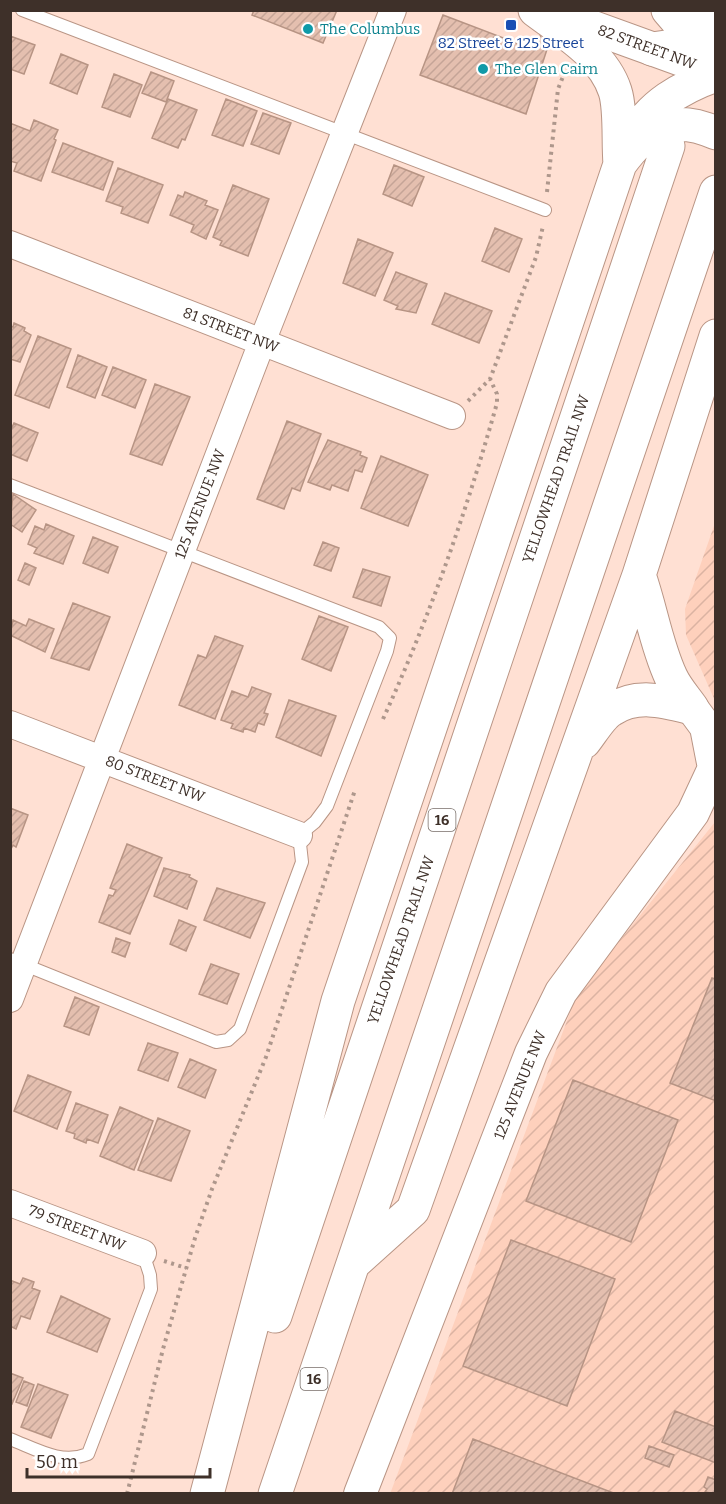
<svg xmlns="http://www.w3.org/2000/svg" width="726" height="1504" font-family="Bitter,serif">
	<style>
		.industrial { fill: url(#industrial-furrows) }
		.building { fill: url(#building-hatch); stroke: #b79484; stroke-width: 1.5 }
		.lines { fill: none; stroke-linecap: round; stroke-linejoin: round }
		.service-casing { stroke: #b99585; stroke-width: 14 }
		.minor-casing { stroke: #b99585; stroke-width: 28 }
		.tertiary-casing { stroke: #b99585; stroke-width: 34 }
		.secondary-casing { stroke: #b99585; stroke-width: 35 }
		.motorway-casing { stroke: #b99585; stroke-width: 35 }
		.path { stroke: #ae978c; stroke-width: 4; stroke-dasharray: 3 4.5; stroke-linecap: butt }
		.service { stroke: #fff; stroke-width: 12 }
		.minor { stroke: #fff; stroke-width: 26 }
		.tertiary { stroke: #fff; stroke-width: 32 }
		.secondary { stroke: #fff; stroke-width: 33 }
		.motorway { stroke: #fff; stroke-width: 33 }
		.transit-dot { fill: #1a4fb4; stroke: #fff; stroke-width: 2 }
		.culture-dot { fill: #0f9aa8; stroke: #fff; stroke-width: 2 }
		.labels { text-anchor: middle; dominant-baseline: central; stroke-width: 5; stroke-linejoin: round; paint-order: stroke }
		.shield { fill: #fff; stroke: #786e69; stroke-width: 1.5 }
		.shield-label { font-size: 14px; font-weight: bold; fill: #3e3029 }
		.culture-label { font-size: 15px; fill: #0d838f; stroke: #fff; text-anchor: start }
		.transit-label { font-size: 15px; fill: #164399; stroke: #fff }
		.street-label { font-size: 15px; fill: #3e3029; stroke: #fff }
	</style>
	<defs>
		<pattern id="industrial-furrows" width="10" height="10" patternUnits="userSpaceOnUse" patternTransform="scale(1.5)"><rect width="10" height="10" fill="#fed0bc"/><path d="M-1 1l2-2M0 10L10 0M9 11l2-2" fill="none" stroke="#dbb3a2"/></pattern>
		<pattern id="building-hatch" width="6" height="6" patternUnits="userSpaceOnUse" patternTransform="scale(1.5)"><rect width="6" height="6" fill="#e4bfaf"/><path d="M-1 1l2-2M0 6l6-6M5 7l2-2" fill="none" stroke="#c5a497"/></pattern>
	</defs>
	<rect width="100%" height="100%" fill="#ffe0d3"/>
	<path class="industrial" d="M 715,523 L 715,701 L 686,635 L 685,609 Z
		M 715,822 L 715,1493 L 390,1494 L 577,994 Z"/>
	<path class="building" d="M 254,10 L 337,10 L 323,43 L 252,15 Z
		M 443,15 L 535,50 L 541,34 L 551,37 L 526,114 L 420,75 Z
		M 10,36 L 35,45 L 24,74 L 10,69 Z
		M 61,54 L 88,65 L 77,94 L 50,83 Z
		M 151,72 L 174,81 L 166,102 L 142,93 Z
		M 114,74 L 142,85 L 130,117 L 102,107 Z
		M 168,99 L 197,110 L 185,140 L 182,139 L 178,148 L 152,138 Z
		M 226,99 L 257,111 L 243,146 L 212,135 Z
		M 263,113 L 291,123 L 279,154 L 251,144 Z
		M 34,120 L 58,130 L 54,139 L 56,140 L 41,181 L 14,171 L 17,163 L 10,161 L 10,123 L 30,131 Z
		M 63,143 L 113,162 L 103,190 L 52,172 Z
		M 394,165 L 424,177 L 412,206 L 383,194 Z
		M 118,168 L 163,185 L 148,223 L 121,213 L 123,207 L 106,201 Z
		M 233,185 L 269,199 L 248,256 L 220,245 L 222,241 L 213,237 Z
		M 185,192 L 207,201 L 205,205 L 218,210 L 206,239 L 191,232 L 194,225 L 170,215 L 178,195 L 183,197 Z
		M 495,228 L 522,239 L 509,272 L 482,261 Z
		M 358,239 L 393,253 L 375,296 L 343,283 Z
		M 396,272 L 427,284 L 416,313 L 396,309 L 398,306 L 384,300 Z
		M 445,293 L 492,311 L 479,343 L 432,324 Z
		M 14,323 L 25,328 L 24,331 L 31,335 L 20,362 L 10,359 L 10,326 L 13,327 Z
		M 38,336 L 71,349 L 49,408 L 15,395 Z
		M 78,355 L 107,367 L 95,398 L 67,387 Z
		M 113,367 L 146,380 L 135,408 L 102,395 Z
		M 155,384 L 190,397 L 162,465 L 130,454 Z
		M 287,421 L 321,434 L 300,491 L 292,488 L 284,509 L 257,499 Z
		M 14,423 L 38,433 L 27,461 L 10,454 L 10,432 Z
		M 328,440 L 361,452 L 360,455 L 367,458 L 362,472 L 355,470 L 348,491 L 332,485 L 330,490 L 308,482 Z
		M 381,456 L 428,475 L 408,526 L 361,508 Z
		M 13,494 L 36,510 L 22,532 L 10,524 Z
		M 46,524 L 74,536 L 63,564 L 34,553 L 37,548 L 28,544 L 35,526 L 44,530 Z
		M 93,537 L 118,547 L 108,573 L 83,563 Z
		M 323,542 L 339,548 L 331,571 L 314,565 Z
		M 25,563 L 36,568 L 29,585 L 18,580 Z
		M 363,569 L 390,577 L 381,606 L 353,597 Z
		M 73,603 L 110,617 L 89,670 L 51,658 Z
		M 319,616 L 348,627 L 331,671 L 302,659 Z
		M 29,619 L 54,629 L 45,652 L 10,635 L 13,620 L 26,626 Z
		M 215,636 L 243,646 L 215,719 L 179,705 L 198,655 L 206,658 Z
		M 252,687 L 271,694 L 264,713 L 268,714 L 264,725 L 258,723 L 255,732 L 244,728 L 243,732 L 231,728 L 233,724 L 221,720 L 232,691 L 248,697 Z
		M 289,700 L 336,716 L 321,756 L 276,737 Z
		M 10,808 L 28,815 L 16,847 L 13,845 L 10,851 Z
		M 127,844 L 162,858 L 130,934 L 99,922 L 109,895 L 113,896 L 116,890 L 110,888 Z
		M 164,868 L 190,875 L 189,877 L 197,881 L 187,909 L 154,896 Z
		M 217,888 L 265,903 L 250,938 L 204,920 Z
		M 179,920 L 196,927 L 186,951 L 170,944 Z
		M 116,938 L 130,943 L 125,957 L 112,952 Z
		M 211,964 L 239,974 L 227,1004 L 199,994 Z
		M 712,978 L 716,979 L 716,1101 L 670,1083 Z
		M 75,997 L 99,1007 L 89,1035 L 64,1026 Z
		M 148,1043 L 178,1053 L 168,1081 L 138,1070 Z
		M 190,1059 L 216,1070 L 205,1098 L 178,1087 Z
		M 28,1075 L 71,1092 L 57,1129 L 14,1111 Z
		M 573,1080 L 678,1120 L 631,1242 L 526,1201 Z
		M 76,1103 L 108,1115 L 98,1143 L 87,1139 L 86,1143 L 74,1138 L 75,1134 L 66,1131 Z
		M 120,1107 L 153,1121 L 134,1170 L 100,1156 Z
		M 158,1118 L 190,1131 L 171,1181 L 138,1170 Z
		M 511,1240 L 615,1279 L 567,1406 L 463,1366 Z
		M 23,1278 L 34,1282 L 32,1288 L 40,1291 L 30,1319 L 21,1316 L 16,1329 L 10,1326 L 10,1280 L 20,1284 Z
		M 61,1296 L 110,1319 L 97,1352 L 47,1332 Z
		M 10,1373 L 23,1378 L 12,1404 L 10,1403 Z
		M 24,1381 L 34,1385 L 27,1406 L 16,1402 Z
		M 38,1384 L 68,1395 L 51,1438 L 21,1427 Z
		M 675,1411 L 716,1427 L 716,1463 L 662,1442 Z
		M 473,1439 L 616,1494 L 452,1494 Z
		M 649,1446 L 674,1455 L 669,1467 L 645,1458 Z
		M 708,1477 L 716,1480 L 716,1494 L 705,1492 L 707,1489 L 704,1487 Z"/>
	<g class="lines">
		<defs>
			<path id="service" d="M 22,10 L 545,210
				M 10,485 L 379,627 L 390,638 L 387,651 L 327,806 L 315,822 L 299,835 L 302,862 L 240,1029 L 228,1040 L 216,1042 L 10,959
				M 10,1439 C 36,1449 61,1465 88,1454 L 151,1289 L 150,1275 L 143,1253"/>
			<path id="minor" d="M 10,244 L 452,416
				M 10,724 L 299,835
				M 10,999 L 262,342 L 393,10
				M 10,1203 L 143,1253"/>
			<path id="tertiary" d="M 360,1494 L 531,1053 L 561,992 L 693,813 L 714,768 L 706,727 L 692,708"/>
			<path id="secondary" d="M 545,10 L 716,72
				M 672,10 L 716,27"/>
			<path id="motorway" d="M 535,10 C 564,32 603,54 615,91 C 621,109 618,143 620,164
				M 668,10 L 716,66
				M 652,49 L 715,40
				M 633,138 C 649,105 682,87 716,75
				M 639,575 C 651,609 656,645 671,677 C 676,688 685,698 692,708
				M 584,742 C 592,732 601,716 611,710 C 637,693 664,701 692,708
				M 354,1263 L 413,1210 L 639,575 L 716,336
				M 275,1316 L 668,146
				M 207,1494 L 338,1001 L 620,164 C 646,128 671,113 716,133
				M 275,1494 L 716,192"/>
		</defs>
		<use href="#service" class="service-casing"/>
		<use href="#minor" class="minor-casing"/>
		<use href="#tertiary" class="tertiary-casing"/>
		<use href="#secondary" class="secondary-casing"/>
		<use href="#motorway" class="motorway-casing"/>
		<path class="path" d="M 547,192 L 558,89 L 566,69
			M 468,401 L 490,379 L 536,257 L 543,226
			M 383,719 C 430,616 466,513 497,403 L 497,394 L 490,379
			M 164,1261 L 186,1268
			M 127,1494 L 163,1349 L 195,1238 L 212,1189 L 266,1057 L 355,790"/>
		<use href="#service" class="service"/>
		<use href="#minor" class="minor"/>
		<use href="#tertiary" class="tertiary"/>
		<use href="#secondary" class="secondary"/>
		<use href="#motorway" class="motorway"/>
	</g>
	<rect class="transit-dot" x="505" y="19" width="12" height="12" rx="3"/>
	<g class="culture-dot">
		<circle cx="308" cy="29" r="6"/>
		<circle cx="483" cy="69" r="6"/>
	</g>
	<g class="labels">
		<g class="shield">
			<rect x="428.5" y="809" width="27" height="22" rx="4.5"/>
			<rect x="300.5" y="1368" width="27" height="22" rx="4.5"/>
		</g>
		<g class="shield-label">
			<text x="442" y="820">16</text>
			<text x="314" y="1379">16</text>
		</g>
		<g class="culture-label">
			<text x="320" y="29">The Columbus</text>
			<text x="495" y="69">The Glen Cairn</text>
		</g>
		<g class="transit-label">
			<text x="511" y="43">82 Street &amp; 125 Street</text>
		</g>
		<g class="street-label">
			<text transform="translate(647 47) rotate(20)">82 STREET NW</text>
			<text transform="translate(231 330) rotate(21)">81 STREET NW</text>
			<text transform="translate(556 479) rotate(-71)">YELLOWHEAD TRAIL NW</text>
			<text transform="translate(200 504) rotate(-69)">125 AVENUE NW</text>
			<text transform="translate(155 779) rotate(21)">80 STREET NW</text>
			<text transform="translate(401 940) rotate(-71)">YELLOWHEAD TRAIL NW</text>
			<text transform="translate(520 1085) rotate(-68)">125 AVENUE NW</text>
			<text transform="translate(77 1228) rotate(21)">79 STREET NW</text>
		</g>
	</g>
	<rect width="726" height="1504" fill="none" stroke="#3e3029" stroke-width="24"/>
	<path d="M27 1468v9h183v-9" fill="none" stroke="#3e3029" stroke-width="3"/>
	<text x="36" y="1468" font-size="18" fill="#3e3029" stroke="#ffffff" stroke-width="4.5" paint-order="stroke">50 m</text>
</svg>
